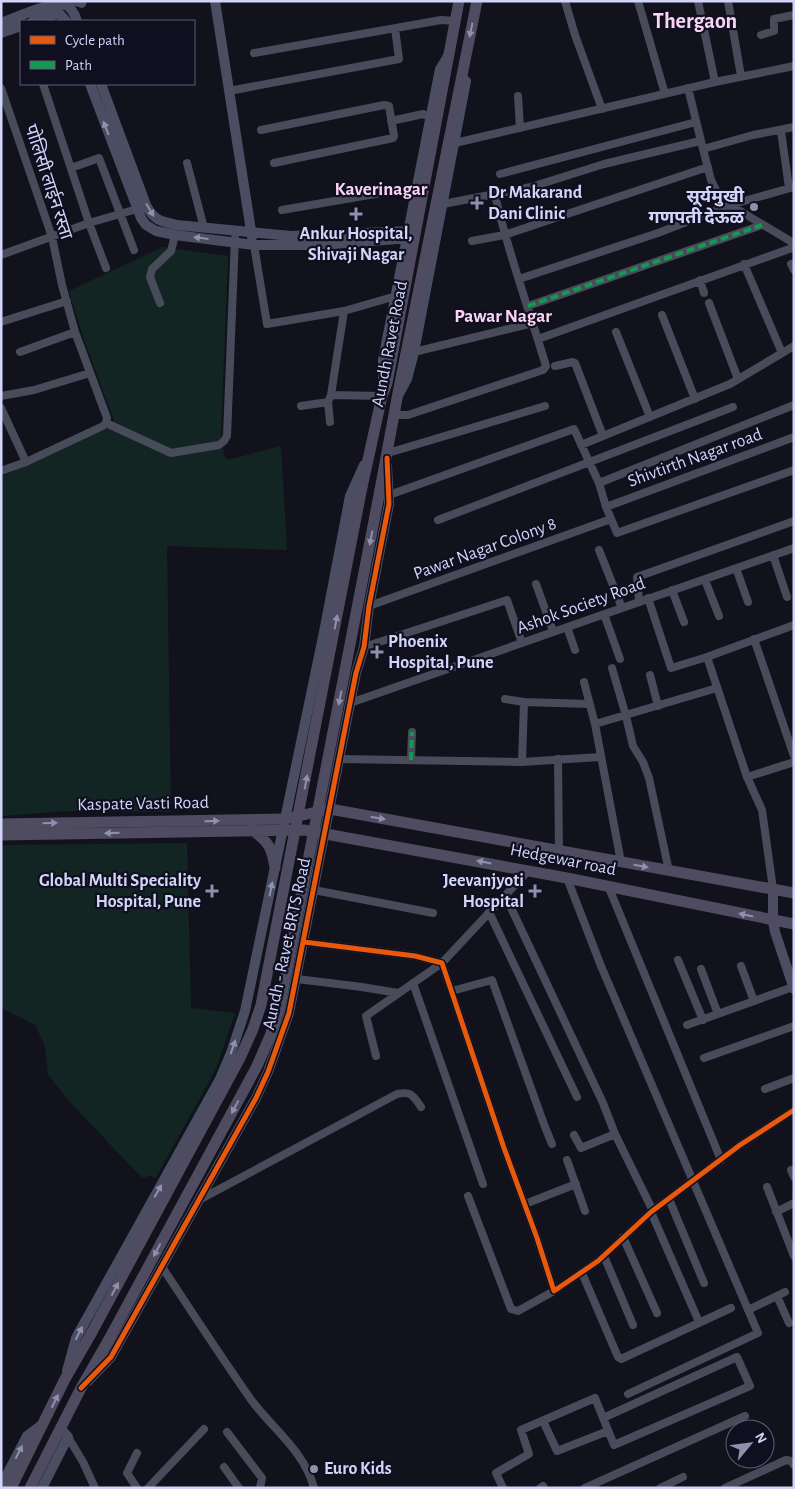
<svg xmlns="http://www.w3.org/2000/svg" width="795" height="1489" font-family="'Alegreya Sans','Noto Sans Devanagari',sans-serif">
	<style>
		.green { fill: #132522 }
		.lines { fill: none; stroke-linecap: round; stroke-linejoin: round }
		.street { stroke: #484b5a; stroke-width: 8 }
		.secondary { stroke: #4b4e62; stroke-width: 10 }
		.primary { stroke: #4f4b61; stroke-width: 11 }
		.primary-bridge { stroke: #4f4b61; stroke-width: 11 }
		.quiet { stroke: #139951; stroke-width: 4; stroke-dasharray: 8 4; stroke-linecap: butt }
		.cycleway-casing { stroke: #0f0f1f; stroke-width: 8 }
		.cycleway { stroke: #e8590c; stroke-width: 5 }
		.oneway { fill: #9090ae }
		.oneway2 { fill: #8e92ae }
		.poi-dot { fill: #8f91ac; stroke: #0f0f1f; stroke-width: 2 }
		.labels { text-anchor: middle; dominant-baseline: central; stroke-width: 4.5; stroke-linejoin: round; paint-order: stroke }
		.street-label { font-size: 18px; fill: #d2d5fa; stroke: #0f0f1f }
		.poi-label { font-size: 18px; font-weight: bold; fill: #d2d5fa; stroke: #0f0f1f; text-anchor: start }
		.neighbourhood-label { font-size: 19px; font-weight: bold; fill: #fad4f3; stroke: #0f0f1f }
		.district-label { font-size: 22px; font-weight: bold; fill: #fad4f3; stroke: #0f0f1f }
	</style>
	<rect width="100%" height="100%" fill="#12121c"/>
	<path class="green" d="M 163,247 L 228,256 L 221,435 L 224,456 L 227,460 L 281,446 L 287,550 L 167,546 L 171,812 L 69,811 L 1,816 L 1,477 L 107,429 L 114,420 L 83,337 L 69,291 Z
		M 187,843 L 191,1008 L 235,1013 L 216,1069 L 155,1179 L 151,1175 L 144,1178 L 141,1177 L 69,1101 L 48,1075 L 45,1046 L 35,1025 L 1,1008 L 1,845 Z"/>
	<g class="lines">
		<path class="street" d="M 72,1 L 82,4 L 83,1
			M 565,1 L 575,35 L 602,109
			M 638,1 L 665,94
			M 698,1 L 715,82
			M 728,1 L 741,76
			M 761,35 L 774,31 L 774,19 L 794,15
			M 254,53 L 441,20 L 455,21
			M 43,84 L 89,223 L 106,268
			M 1,88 L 52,237 L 62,285 L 75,332 L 107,418 L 106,423 L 103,426 L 26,462 L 1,471
			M 688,88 L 703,149 L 711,180 L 718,194 L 730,205 L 792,242
			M 229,91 L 399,59 L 395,28
			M 518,96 L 520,128
			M 391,121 L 423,114 L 430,117
			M 261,130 L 384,105 L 389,106 L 394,136 L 393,138 L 274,163
			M 781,131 L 789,188
			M 455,143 L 715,82 L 794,66
			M 703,149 L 753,135 L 794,127
			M 187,163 L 204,228
			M 71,168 L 99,158 L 134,250
			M 500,174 L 696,122
			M 443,204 L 531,187 L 604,164 L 700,141
			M 282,210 L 410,188 L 416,189
			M 472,241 L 504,235 L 708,167
			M 254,245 L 267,324 L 344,311 L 396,296
			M 1,255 L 89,223 L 137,209
			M 744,264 L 782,353
			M 791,264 L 794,270
			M 519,279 L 658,233 L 730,205 L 794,187
			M 700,280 L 704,293
			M 160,303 L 150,277 L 152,269 L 171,251 L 175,235
			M 709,303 L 738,379
			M 528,306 L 762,225
			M 662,315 L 695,399
			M 1,322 L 67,301
			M 616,332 L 650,417
			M 538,339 L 792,248 L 792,242 L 794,243
			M 20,352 L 75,332
			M 414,352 L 533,323
			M 555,366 L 573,362 L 575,363 L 603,436
			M 331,395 L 382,396
			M 1,396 L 34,390 L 90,373
			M 794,405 L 599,483 L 606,507 L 617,533 L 794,470
			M 301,406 L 328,402
			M 1,408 L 26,462
			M 394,415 L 408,415 L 543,370 L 546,366 C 529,309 508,253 495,195
			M 330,422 L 328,402 L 331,395 L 344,311
			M 106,423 L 171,453 L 219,445 L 224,441 L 227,436 L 235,238
			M 581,445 L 730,384 L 794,346
			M 388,453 L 545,406
			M 389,495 L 574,429 L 599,483
			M 606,507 L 794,437
			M 438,520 L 733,407
			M 599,550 L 622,608
			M 773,555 L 787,597
			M 736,568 L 748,602
			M 705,580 L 719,616
			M 536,584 L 553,631
			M 672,590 L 684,622
			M 648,598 L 671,668 L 707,657
			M 639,601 L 637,577 L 794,521
			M 369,606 L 611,519
			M 604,614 L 620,659
			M 567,627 L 575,650
			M 754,639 L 794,756
			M 364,647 L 507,600 L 522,643
			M 612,668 L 626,716 L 633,746 L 643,762 L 649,778 L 669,871
			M 650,675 L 658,706
			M 584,682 L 595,724 L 621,862
			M 505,699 L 524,702 L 589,704
			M 350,703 L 794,548
			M 595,724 L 717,688
			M 339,759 L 522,762 L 600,757
			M 558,759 L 559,851
			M 411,760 L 412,732
			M 522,762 L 524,702
			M 747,777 L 707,657 L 794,625
			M 567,878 L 601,966 L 758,1333 L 628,1394
			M 609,888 L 721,1160
			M 773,889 L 762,810 L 747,777 L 794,762
			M 314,890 L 433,913
			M 505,895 L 603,1103 L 615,1134 L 653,1211
			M 489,912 L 577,1097
			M 304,942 L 415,956 L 442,963 L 504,1148 L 537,1238 L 554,1291 L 598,1261 L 651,1212 L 740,1145 L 794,1110
			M 678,960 L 703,1020
			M 741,966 L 754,1001
			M 701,969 L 718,1014
			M 297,979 L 362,987 L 398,993
			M 413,983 L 483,1184
			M 452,991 L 492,980 L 545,1127 L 552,1144
			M 687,1025 L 793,987
			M 376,1056 L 366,1016 L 442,963 L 528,871
			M 704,1058 L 794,1026
			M 765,1089 L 794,1078
			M 574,1135 L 581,1148 L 615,1134
			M 567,1160 L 585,1211
			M 791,1170 L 794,1177
			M 767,1187 L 794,1256
			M 468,1196 L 511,1309 L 518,1311 L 554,1291
			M 669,1199 L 704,1283
			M 199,1200 L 397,1094 C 411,1091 413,1095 421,1107
			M 525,1204 L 576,1184
			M 651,1212 L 699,1322
			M 776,1212 L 794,1203
			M 623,1237 L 657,1313
			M 604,1256 L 633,1325
			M 162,1267 C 192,1312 221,1357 252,1401 C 273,1429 305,1452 314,1488
			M 582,1273 L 618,1357 L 621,1359 L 731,1308
			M 777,1296 L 789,1323
			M 748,1310 L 785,1292
			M 543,1421 L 557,1451 L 608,1431
			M 227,1432 L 262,1478 L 260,1488
			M 68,1437 L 83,1462 L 95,1488
			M 137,1453 L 127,1473 L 137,1488
			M 224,1467 L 239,1488
			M 148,1488 L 204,1429
			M 503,1488 L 496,1473 L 529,1454 L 521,1430 L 595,1398 L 614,1445 L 750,1386 L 737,1357 L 603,1418
			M 540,1488 L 543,1486 L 544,1488
			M 585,1488 L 745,1416
			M 660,1488 L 683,1477
			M 725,1488 L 786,1460 L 791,1461 L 794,1465"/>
		<path class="secondary" d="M 215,1 L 252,237
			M 33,21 L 59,13 L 66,21
			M 1,23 C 15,18 53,0 66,5 C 72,8 75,15 77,21
			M 1,33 L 21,26
			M 90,84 L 141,218 L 146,225 L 156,231 L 175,235 L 254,245 L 321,245 L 410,238
			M 101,84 L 146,205 C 154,221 161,221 177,225 L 291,236 L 411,231
			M 385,388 L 383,381 L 383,360 L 440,69 L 448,56
			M 399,394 L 407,379 L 414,352 L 466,81
			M 773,889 L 773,921 L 775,932 L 794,989
			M 67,1371 L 76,1338 L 220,1079 L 231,1053 L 245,1011 L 324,632 L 350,496 L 364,465
			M 88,1381 L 111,1357 L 256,1098 L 268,1072 L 289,1013 L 356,673 L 364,647 L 369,606 L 389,504 L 387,466
			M 1,1486 L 27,1436 L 43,1424
			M 42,1488 L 68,1437 L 61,1429"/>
		<path class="primary" d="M 362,487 L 382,396 L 387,383 L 459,1
			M 380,490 L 398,393 L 477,1
			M 1,824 L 285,819 L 330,809 L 794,893
			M 252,830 C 269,842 272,848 275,868
			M 1,835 L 304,830 L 567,878 L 794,924
			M 11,1488 L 65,1379 L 92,1332
			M 30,1488 L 81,1388 L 108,1341"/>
		<path class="primary-bridge" d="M 92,1332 L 240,1058 L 253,1029 L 261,1005 L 362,487
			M 108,1341 L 257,1066 L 270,1036 L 279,1010 L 380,490"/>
		<path class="quiet" d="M 528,306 L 762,225
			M 411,760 L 412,732"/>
		<defs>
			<path id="cycleway" d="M 304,942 L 415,956 L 442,963 L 504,1148 L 537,1238 L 554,1291 L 598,1261 L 651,1212 L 740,1145 L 794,1110
				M 81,1388 L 111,1357 L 256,1098 L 268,1072 L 289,1013 L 356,673 L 364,647 L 369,606 L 389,504 L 387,458"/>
		</defs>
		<use href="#cycleway" class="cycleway-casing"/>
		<use href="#cycleway" class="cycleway"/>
	</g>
	<defs><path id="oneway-solid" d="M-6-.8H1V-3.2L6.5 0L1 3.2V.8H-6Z" transform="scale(1.25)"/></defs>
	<g class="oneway">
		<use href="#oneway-solid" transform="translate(471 30) rotate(102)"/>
		<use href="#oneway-solid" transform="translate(371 538) rotate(101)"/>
		<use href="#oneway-solid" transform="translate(336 622) rotate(-79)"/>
		<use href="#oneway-solid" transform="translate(340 698) rotate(101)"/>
		<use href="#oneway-solid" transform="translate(306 782) rotate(-79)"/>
		<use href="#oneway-solid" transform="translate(378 818) rotate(10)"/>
		<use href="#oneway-solid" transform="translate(212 821) rotate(-1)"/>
		<use href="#oneway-solid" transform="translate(50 823) rotate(-1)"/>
		<use href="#oneway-solid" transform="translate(112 833) rotate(179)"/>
		<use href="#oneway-solid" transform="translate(484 862) rotate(-169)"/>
		<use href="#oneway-solid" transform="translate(641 866) rotate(10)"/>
		<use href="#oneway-solid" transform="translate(746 915) rotate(-168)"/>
		<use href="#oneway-solid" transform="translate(235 1107) rotate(118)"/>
		<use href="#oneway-solid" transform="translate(157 1250) rotate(118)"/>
		<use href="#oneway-solid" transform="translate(115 1289) rotate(-62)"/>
		<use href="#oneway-solid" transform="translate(55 1401) rotate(-64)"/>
	</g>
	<g class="oneway2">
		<use href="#oneway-solid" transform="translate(106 128) rotate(-111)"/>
		<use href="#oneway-solid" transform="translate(150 210) rotate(59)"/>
		<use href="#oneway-solid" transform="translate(201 238) rotate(-173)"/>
		<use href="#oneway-solid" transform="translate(271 889) rotate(-79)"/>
		<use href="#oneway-solid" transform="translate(233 1047) rotate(-71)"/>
		<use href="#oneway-solid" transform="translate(158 1191) rotate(-61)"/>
		<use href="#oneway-solid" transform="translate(79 1333) rotate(-63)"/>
		<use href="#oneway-solid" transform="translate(19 1452) rotate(-63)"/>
	</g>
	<g class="poi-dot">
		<path d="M474.5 195.5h5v5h5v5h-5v5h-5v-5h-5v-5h5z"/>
		<circle cx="754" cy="207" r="5"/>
		<path d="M353.5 206.5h5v5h5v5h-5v5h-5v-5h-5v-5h5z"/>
		<path d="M374.5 644.5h5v5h5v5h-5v5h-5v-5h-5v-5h5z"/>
		<path d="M209.5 883.5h5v5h5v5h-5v5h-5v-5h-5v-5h5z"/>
		<path d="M532.5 883.5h5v5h5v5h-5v5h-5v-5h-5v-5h5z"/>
		<circle cx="314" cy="1469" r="5"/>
	</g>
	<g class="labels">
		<g class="street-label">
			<text transform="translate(48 182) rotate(72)">पोलिसी लाईन रस्ता</text>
			<text transform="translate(390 344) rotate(-79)">Aundh Ravet Road</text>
			<text transform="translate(695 458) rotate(-20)">Shivtirth Nagar road</text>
			<text transform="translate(485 549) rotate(-20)">Pawar Nagar Colony 8</text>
			<text transform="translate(581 606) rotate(-20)">Ashok Society Road</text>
			<text transform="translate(143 804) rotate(-1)">Kaspate Vasti Road</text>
			<text transform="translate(563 860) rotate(11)">Hedgewar road</text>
			<text transform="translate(287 944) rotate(-78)">Aundh - Ravet BRTS Road</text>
		</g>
		<g class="poi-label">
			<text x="488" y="193">Dr Makarand<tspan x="488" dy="21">Dani Clinic</tspan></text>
			<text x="744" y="197" text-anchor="end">सूर्यमुखी<tspan x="744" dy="21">गणपती देऊळ</tspan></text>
			<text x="356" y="234" text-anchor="middle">Ankur Hospital,<tspan x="356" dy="21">Shivaji Nagar</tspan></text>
			<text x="388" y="642">Phoenix<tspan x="388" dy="21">Hospital, Pune</tspan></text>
			<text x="201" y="881" text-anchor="end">Global Multi Speciality<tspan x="201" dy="21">Hospital, Pune</tspan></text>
			<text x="524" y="881" text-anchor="end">Jeevanjyoti<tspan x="524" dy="21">Hospital</tspan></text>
			<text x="324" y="1469">Euro Kids</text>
		</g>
		<g class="neighbourhood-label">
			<text x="381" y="189">Kaverinagar</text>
			<text x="503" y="316">Pawar Nagar</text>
		</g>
		<g class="district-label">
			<text x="695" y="21">Thergaon</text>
		</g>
	</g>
	<rect width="795" height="1489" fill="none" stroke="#d2d5fa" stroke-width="5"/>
	<rect x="20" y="20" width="175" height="65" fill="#0f0f1f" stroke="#5d5e77"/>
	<rect x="30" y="36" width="25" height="8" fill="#e8590c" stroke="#5d5e77"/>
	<text x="65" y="45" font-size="15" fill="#d2d5fa">Cycle path</text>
	<rect x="30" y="61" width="25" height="8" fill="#139951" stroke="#5d5e77"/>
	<text x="65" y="70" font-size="15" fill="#d2d5fa">Path</text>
	<g transform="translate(750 1444) rotate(61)"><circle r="24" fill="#0f0f1f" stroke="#5d5e77"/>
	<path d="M0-4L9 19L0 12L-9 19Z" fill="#8f91ac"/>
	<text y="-8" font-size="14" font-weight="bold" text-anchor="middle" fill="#d2d5fa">N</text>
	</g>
</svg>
